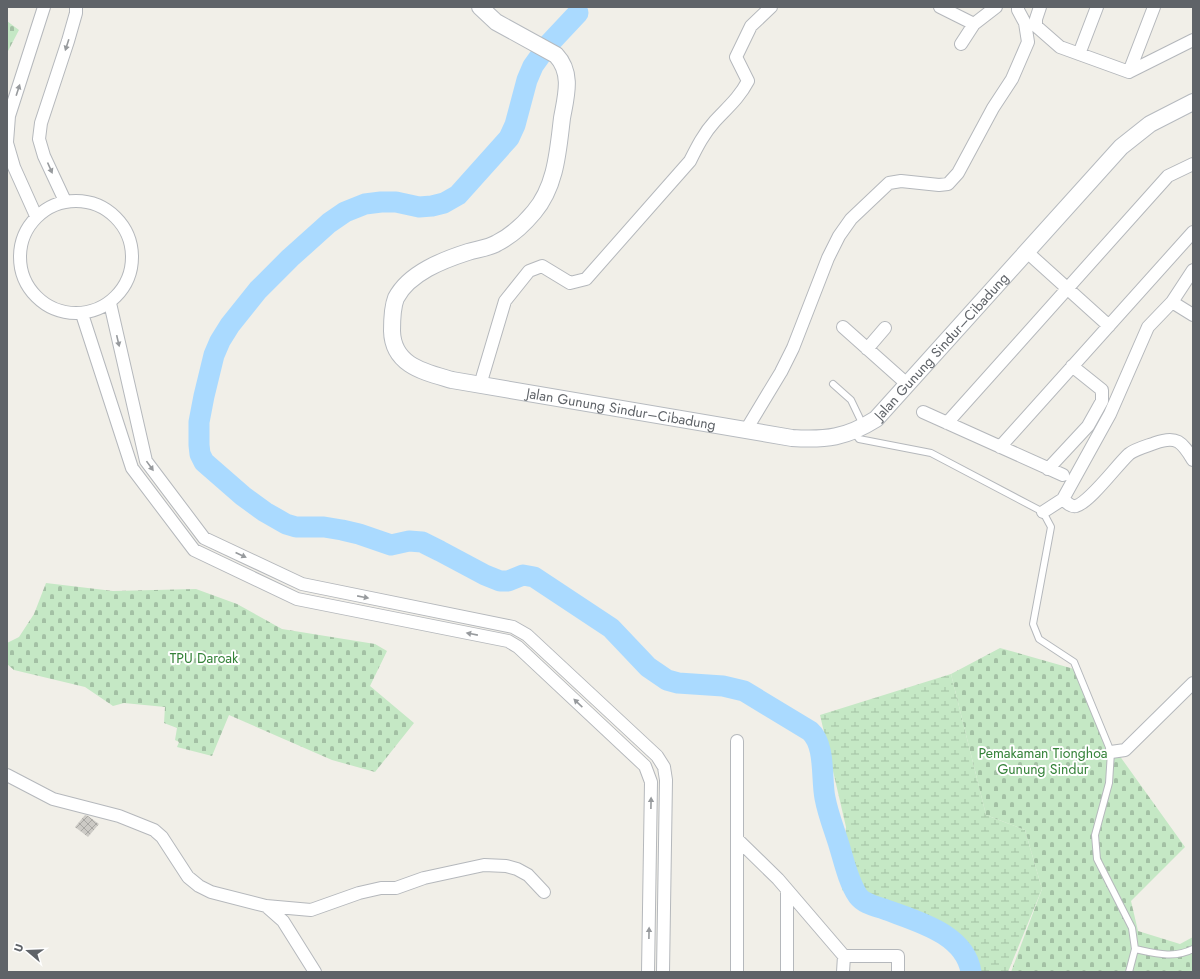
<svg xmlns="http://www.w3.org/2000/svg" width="1200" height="979" font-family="Jost,sans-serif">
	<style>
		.wetland { fill: url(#wetland-marsh) }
		.cemetery { fill: url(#cemetery-stones) }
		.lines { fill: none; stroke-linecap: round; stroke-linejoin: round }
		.river { stroke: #aadaff; stroke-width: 21 }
		.building { fill: url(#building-cross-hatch) }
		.lane-casing { stroke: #b5b8bc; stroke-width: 8 }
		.street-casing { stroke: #b5b8bc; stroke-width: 14 }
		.secondary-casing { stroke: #b6babf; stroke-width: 18 }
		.lane { stroke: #fff; stroke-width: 6 }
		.street { stroke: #fff; stroke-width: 12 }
		.secondary { stroke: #fff; stroke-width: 16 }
		.oneway { fill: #979a9d }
		.labels { text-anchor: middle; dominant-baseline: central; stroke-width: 4; stroke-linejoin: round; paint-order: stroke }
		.street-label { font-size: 14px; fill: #5f6368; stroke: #fff }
		.park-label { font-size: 14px; fill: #348238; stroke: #fff }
	</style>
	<defs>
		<pattern id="wetland-marsh" width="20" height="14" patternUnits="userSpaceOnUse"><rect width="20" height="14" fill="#c5e8c5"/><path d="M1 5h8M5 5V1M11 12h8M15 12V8" fill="none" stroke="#a3c0a4"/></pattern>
		<pattern id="cemetery-stones" width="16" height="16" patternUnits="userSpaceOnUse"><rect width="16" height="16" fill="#c5e8c5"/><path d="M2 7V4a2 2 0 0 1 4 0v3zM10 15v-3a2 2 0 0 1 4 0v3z" fill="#a3c0a4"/></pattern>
		<pattern id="building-cross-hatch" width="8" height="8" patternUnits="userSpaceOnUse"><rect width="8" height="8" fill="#cccac5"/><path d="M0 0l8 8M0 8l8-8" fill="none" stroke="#a9a8a4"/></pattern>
	</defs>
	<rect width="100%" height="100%" fill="#f1efe8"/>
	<path class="wetland" d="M 951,674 L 986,815 L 1025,830 L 1042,889 L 1008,972 L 970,972 L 964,942 L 942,926 L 882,914 L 842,890 L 846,827 L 820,715 Z"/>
	<path class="cemetery" d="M 7,21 L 19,30 L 7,53 Z
		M 46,583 L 113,591 L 196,589 L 237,604 L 282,629 L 375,644 L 387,651 L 370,686 L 414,723 L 375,772 L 332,760 L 229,715 L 212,756 L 177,747 L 179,742 L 175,740 L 177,728 L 164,723 L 165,707 L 124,703 L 113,706 L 85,687 L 14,670 L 7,664 L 7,643 L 19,637 L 34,614 Z
		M 1000,648 L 1081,671 L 1109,741 L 1185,847 L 1131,901 L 1138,931 L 1180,944 L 1193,937 L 1193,972 L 1011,972 L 1042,889 L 1025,830 L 986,815 L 951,674 Z"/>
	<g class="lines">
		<path class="river" d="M 578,13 L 548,45 L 533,66 L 527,80 L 515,125 L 509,138 L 458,195 L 444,203 L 432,206 L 419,207 L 396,202 L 381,202 L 365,204 L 345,212 L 329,223 L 290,258 L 258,290 L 230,325 L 220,341 L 214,355 L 204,396 L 199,422 L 199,445 L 200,454 L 204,462 L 243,496 L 265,512 L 286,524 L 296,527 L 324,527 L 342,530 L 359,534 L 391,545 L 409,541 L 422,542 L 440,551 L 485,575 L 500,581 L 508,581 L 523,575 L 534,577 L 611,628 L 648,667 L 667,680 L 678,683 L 723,686 L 744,691 L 810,731 C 826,745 821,779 825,798 C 828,814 834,829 839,845 C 844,861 848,881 858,896 C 864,904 875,906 884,909 C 915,921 965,933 971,972"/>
	</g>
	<path class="building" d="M 85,815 L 88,816 L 99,824 L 88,837 L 75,827 Z"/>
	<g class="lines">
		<defs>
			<path id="lane" d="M 833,384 L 851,400 L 863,425
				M 853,431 L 859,439 L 931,453 L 1043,512 L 1051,527 L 1033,624 L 1039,639 L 1074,662 L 1111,752 L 1109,783 L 1095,835 L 1097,859 L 1132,928 L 1135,949 L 1129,972
				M 1135,949 C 1154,953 1174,959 1193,949"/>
			<path id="street" d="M 940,7 L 974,24
				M 1040,7 L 1036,19 L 1036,26 L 1060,47 L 1129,72 L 1193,40
				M 961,44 L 974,24 L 996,7
				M 1079,54 L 1097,7
				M 1129,72 L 1154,7
				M 7,142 L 9,116 L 44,7
				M 7,143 L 14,167 L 36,216
				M20 257a56 56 0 1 1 112 0a56 56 0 1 1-112 0Z
				M 65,201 L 44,156 L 39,139 L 41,123 L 68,41 L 76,13 L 76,7
				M 1027,252 L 1109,326
				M 1172,302 L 1193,315
				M 110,303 L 146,461 L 204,538 L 302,584 L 513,627 L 527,635 L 657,756 L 664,767 L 666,780 L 663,972
				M 82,314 L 132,468 L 194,550 L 297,599 L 508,641 L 518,647 L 645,766 L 651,782 L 648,972
				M 843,327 L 907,384
				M 867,349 L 885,328
				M 480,385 L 505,301 L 529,271 L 542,266 L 570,283 L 586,279 L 690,161 C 697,147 704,133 715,121 C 728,107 739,98 748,81 L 736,57 L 751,26 L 771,7
				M 923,412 L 1063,475
				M 947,423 L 1168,176 L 1193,164
				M 746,430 L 781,372 L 793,348 L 828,258 L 839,236 L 851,219 L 889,183 L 901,181 L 939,185 L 948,184 L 958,173 L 993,108 L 1012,79 L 1028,42 L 1025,23 L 1018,10 L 1018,7
				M 1000,447 L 1193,232
				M 1048,469 L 1088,426 L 1102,401 L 1102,390 L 1072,366
				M 1063,499 C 1067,503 1071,507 1076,506 C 1090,502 1117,465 1129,454 C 1135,449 1147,446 1155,443 C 1177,435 1182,442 1193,460
				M 1043,512 L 1063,499 L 1110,414 L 1148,327 L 1172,302 L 1193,270
				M 1111,752 L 1125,750 L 1193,683
				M 7,775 L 53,799 L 119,816 L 154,830 L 162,837 L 188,877 L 199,886 L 211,892 L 266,906 L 283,921 L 315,972
				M 737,839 L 778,879 L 844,956 L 898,956 L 898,972
				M 266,906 L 311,910 L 359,893 L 381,888 L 396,888 L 424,878 L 484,865 L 506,866 L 517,869 L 528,875 L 544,892
				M 737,972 L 737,741
				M 787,972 L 787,890
				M 843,972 L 844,956"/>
			<g id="secondary">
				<path id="s1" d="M 480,7 L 496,22 L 556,55 C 573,73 566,96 562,118 C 558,151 556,186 534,212 C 524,224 511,236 497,243 C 489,248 478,249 468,252 C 443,260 409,273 396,298 C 392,308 392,321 392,331 C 393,366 425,372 452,380 L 792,438 C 826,440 846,438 876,419 L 1121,147 L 1150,124 L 1193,102"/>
			</g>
		</defs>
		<use href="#lane" class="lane-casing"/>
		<use href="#street" class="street-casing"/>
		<use href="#secondary" class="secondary-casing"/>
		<use href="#lane" class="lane"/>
		<use href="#street" class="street"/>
		<use href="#secondary" class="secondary"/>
	</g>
	<defs><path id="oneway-solid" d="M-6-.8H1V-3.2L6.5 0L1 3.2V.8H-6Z"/></defs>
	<g class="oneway">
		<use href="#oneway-solid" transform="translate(67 45) rotate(108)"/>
		<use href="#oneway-solid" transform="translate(18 90) rotate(-72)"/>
		<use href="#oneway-solid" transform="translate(50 168) rotate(66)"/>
		<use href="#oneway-solid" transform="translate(118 341) rotate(77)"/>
		<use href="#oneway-solid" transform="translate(150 466) rotate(54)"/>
		<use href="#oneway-solid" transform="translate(241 555) rotate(25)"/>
		<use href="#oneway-solid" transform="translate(363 597) rotate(11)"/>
		<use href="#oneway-solid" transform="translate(472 634) rotate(-169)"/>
		<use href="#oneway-solid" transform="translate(578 703) rotate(-137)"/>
		<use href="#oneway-solid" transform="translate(651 803) rotate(-89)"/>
		<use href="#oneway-solid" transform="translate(649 933) rotate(-89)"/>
	</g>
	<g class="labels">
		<g class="street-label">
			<text stroke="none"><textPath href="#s1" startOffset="1071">Jalan Gunung Sindur–Cibadung</textPath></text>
			<text stroke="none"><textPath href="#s1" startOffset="712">Jalan Gunung Sindur–Cibadung</textPath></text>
		</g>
		<g class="park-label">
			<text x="204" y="658">TPU Daroak</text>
			<text x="1043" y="753">Pemakaman Tionghoa<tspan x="1043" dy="16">Gunung Sindur</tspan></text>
		</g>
	</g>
	<rect width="1200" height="979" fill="none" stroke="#5f6368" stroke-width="16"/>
	<g transform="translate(28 951) rotate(289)" stroke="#ffffff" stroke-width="3" paint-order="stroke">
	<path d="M0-3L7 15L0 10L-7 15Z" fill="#5f6368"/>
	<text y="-6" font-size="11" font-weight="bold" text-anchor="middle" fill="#5f6368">U</text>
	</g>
</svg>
